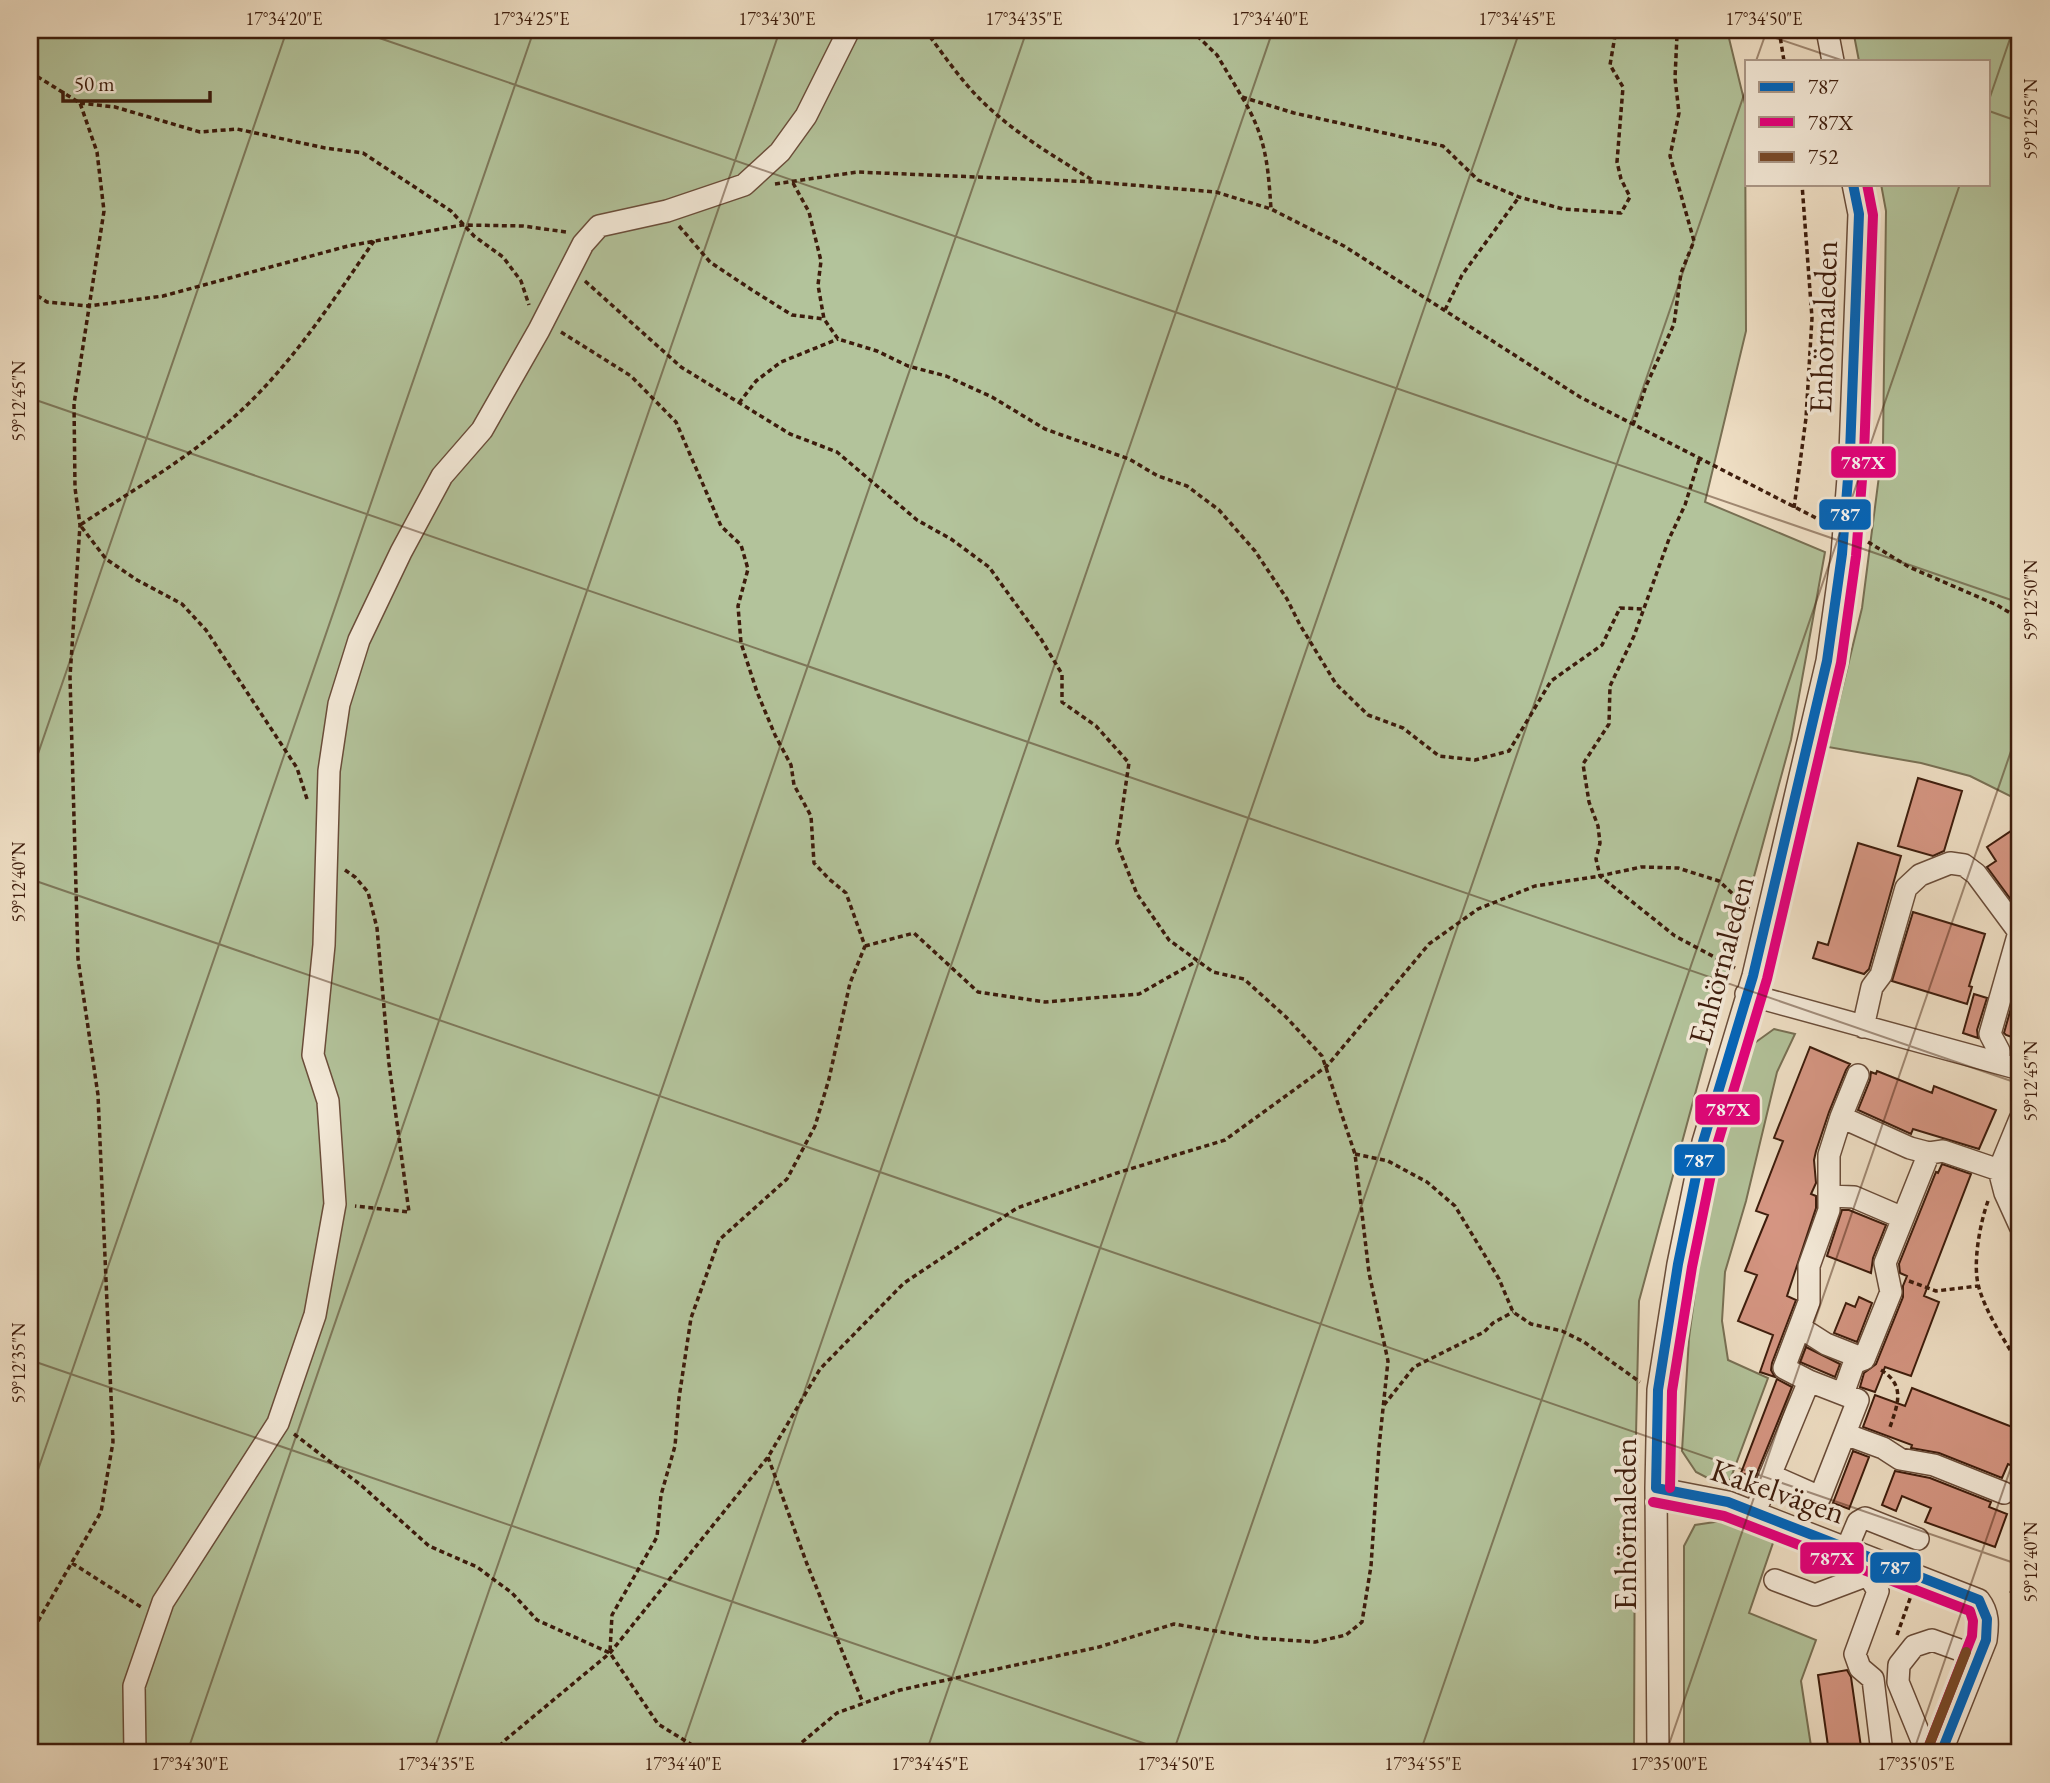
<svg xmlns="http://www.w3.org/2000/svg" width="2050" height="1783" font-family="'EB Garamond',serif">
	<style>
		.green { fill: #b3c39b; stroke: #787054; stroke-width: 2 }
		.building { fill: #d69683; stroke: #3d1c0c; stroke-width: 2 }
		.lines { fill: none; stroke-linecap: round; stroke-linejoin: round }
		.minor-casing { stroke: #6a4d3a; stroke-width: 24 }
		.path { stroke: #3d1c0c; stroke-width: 3.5; stroke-dasharray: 5 3.5; stroke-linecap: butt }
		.minor { stroke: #f5ebda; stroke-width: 21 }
		.bus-1-casing { stroke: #f5ebda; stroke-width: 16 }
		.bus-2-casing { stroke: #f5ebda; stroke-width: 16 }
		.bus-3-casing { stroke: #f5ebda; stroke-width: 16 }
		.bus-1 { stroke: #0065bd; stroke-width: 10 }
		.bus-2 { stroke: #e5007d; stroke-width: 10 }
		.bus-3 { stroke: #7a4b2a; stroke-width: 10 }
		.ticks { fill: none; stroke: #3d1c0c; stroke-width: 2; stroke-opacity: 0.45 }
		.labels { text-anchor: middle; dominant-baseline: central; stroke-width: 7; stroke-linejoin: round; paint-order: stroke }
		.street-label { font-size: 32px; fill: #3d1c0c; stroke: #f5ebda }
		.line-badge { stroke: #f5ebda; stroke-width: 2.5 }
		.badge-label { font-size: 19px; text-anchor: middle; font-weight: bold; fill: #fff }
		.neatline { fill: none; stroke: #3d1c0c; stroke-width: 2.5 }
		.ticks-label { font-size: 18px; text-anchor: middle; fill: #3d1c0c }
	</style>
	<rect width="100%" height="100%" fill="#f0e0c6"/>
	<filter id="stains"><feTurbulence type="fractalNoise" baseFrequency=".00286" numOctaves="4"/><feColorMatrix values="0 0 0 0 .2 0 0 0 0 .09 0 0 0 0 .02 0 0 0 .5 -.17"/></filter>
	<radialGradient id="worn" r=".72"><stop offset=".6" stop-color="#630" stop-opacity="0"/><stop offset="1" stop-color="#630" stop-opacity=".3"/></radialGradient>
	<path class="green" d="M 30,30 L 1727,30 L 1745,104 L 1746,331 L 1705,502 L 1825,552 L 1791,740 L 1639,1301 L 1635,1480 L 1634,1753 L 30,1753 Z
		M 1853,30 L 2013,30 L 2020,41 L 2020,801 L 1970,776 L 1921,763 L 1828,747 L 1862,608 L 1883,445 L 1886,211 L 1881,184 L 1989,184 L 1989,61 L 1859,61 Z
		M 1774,1029 L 1795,1034 L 1777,1072 L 1746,1201 L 1725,1272 L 1722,1321 L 1728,1360 L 1768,1378 L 1727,1488 L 1696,1472 L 1682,1451 L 1689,1338 L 1705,1216 L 1749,1047 Z
		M 1728,1520 L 1775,1537 L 1749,1613 L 1816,1640 L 1801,1681 L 1811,1746 L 1806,1753 L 1684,1753 L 1684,1546 L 1695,1525 Z"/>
	<path class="building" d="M 1918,778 L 1962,791 L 1944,851 L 1933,856 L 1898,846 Z
		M 2011,831 L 2020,844 L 2020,912 L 1987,867 L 1996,861 L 1987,847 Z
		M 1858,843 L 1901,856 L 1869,969 L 1864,974 L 1813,958 L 1818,942 L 1828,945 Z
		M 1913,912 L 1985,934 L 1969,986 L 1972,987 L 1967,1004 L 1892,981 Z
		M 2020,976 L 2020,1040 L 2006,1035 L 2004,1033 Z
		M 1974,994 L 1987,998 L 1977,1030 L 1978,1038 L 1963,1033 Z
		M 1810,1047 L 1850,1064 L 1846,1070 L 1829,1112 L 1816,1151 L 1814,1160 L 1816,1183 L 1811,1194 L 1816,1196 L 1816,1208 L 1787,1296 L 1796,1300 L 1772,1363 L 1771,1370 L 1775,1377 L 1760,1372 L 1773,1335 L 1738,1321 L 1757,1275 L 1745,1271 L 1768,1215 L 1756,1211 L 1783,1141 L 1774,1138 Z
		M 1877,1071 L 1932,1093 L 1934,1086 L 1996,1110 L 1979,1149 L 1913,1129 L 1911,1134 L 1858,1110 L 1870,1080 L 1871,1072 L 1876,1074 Z
		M 1942,1164 L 1971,1174 L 1924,1296 L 1939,1302 L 1911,1376 L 1885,1367 L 1875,1392 L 1860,1387 L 1864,1373 L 1876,1364 L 1903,1297 L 1903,1286 L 1907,1276 L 1900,1273 L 1899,1264 L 1936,1172 L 1938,1173 Z
		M 1842,1210 L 1849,1210 L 1886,1225 L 1873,1258 L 1871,1273 L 1827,1256 Z
		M 1859,1297 L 1872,1303 L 1857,1342 L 1834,1333 L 1846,1303 L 1855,1307 Z
		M 1806,1347 L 1840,1364 L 1835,1377 L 1800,1362 Z
		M 1777,1379 L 1792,1387 L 1755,1478 L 1741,1473 Z
		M 1912,1388 L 2020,1430 L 2020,1453 L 2015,1467 L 2008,1464 L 2002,1478 L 1939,1453 L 1911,1448 L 1912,1445 L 1863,1427 L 1875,1395 L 1905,1406 Z
		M 1853,1451 L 1869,1457 L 1849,1509 L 1833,1503 Z
		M 1895,1471 L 1930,1478 L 1991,1502 L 1989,1507 L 2007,1514 L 1995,1547 L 1925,1522 L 1931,1508 L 1902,1496 L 1896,1511 L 1882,1505 Z
		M 1847,1670 L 1851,1677 L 1861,1747 L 1853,1749 L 1853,1753 L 1829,1753 L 1818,1675 Z"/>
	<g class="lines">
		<defs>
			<path id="minor" d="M 1827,30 L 1833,61
				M 1746,994 L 2020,1069
				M 1863,1027 L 1872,987 L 1881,975 L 1906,888 L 1920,875 L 1950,863 L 1964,865 L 1976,874 L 2019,932 L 1990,1034 L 1999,1051 L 1999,1063
				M 1858,1075 L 1841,1117 L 1910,1148 L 1929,1153
				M 1999,1170 L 2005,1193 L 2020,1226
				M 1999,1170 L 2020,1119
				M 1830,1196 L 1854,1197 L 1903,1218
				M 1801,1328 L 1826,1344 L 1864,1359
				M 1809,1381 L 1784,1368 L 1809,1302 L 1809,1266 L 1829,1210 L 1829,1155 L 1841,1117
				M 1843,1394 L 1854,1363 L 1864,1359 L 1891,1292 L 1885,1263 L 1929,1153 L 1943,1151 L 1999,1170
				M 1845,1434 L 1883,1448 L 1900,1459 L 1934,1465 L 2004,1493
				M 1656,1488 L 1728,1502 L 1979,1600 C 1989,1613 1988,1625 1986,1640 L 1941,1753
				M 1755,1512 L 1809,1381 L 1858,1400 L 1820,1497 L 1770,1475
				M 1847,1548 L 1858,1522 L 1865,1518 L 1918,1539
				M 1875,1560 L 1868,1575 L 1878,1591 L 1855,1654 L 1860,1668 L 1873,1679 L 1882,1753
				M 1775,1580 L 1815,1595 L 1868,1575
				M 135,1753 L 134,1686 L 163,1602 L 278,1423 L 315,1315 L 335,1204 L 328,1101 L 313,1055 L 324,945 L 329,771 L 339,704 L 359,640 L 401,552 L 442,476 L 482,430 L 539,330 L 583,244 L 599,226 L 667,211 L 744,185 L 780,152 L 806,116 L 849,30
				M 1658,1753 L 1656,1488 L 1658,1390 L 1678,1264 L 1703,1142 L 1753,976 L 1827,661 L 1842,554 L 1850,453 L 1859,214 L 1853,184
				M 1927,1753 L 1898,1682 L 1899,1665 L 1914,1646 L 1932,1640 L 1979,1657"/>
		</defs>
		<use href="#minor" class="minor-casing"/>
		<path class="path" d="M 925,30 C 941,51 957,75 975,94 C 1010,131 1052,155 1094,181
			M 1191,30 L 1217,55 L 1242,97 L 1294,113 L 1443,146 L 1478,180 L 1519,197 L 1563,209 L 1621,213 L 1630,197 L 1621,179 L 1617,162 L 1623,87 L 1610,65 L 1616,30
			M 1779,30 L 1784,61
			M 30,72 L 80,103 L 97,152 L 104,211 L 74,404 L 75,488 L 80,525 L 70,677 L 78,959 L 98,1095 L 113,1442 L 101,1512 L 30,1635
			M 1242,97 C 1266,137 1268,164 1271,209
			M 80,103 L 115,107 L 200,132 L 237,129 L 325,148 L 363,153 L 451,211 L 474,236 L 503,257 L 521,281 L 529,305
			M 793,183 L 809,212 L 821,261 L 818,285 L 824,319 L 838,339 L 877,351 L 908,366 L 946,376 L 992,397 L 1045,429 L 1129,459 L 1158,476 L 1187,486 L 1219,510 L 1255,551 L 1287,599 L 1300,625 L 1336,684 L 1368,715 L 1403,728 L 1439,756 L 1475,760 L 1509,751 L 1551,681 L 1602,645 L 1620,608 L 1643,609
			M 775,184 L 857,172 L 1096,182 L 1216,192 L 1271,209 L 1344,246 L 1580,397 L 1820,520
			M 679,226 L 710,262 L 752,290 L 792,315 L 824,319
			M 585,281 L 681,367 L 790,434 L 837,452 L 917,520 L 951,539 L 989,567 L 1041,639 L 1062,674 L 1062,702 L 1096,726 L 1129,763 L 1117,844 L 1137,894 L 1169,940 L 1213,972 L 1244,979 L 1286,1017 L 1322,1056 L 1355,1154 L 1369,1273 L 1388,1361 L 1379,1447 L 1371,1566 L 1362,1622 L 1346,1635 L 1315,1642 L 1257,1638 L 1174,1624 L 1099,1647 L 900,1690 L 837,1713 L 789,1753
			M 30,291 L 47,302 L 89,306 L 163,296 L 348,246 L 462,225 L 523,226 L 566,232
			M 1445,310 L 1462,275 L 1519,197
			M 561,332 L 631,376 L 676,422 L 721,526 L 741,545 L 748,569 L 738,606 L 741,643 L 757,692 L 775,735 L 791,765 L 794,785 L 811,816 L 814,863 L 829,879 L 846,893 L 865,946 L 850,983 L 829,1079 L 815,1126 L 787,1179 L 719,1240 L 691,1318 L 679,1398 L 675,1446 L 661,1495 L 657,1537 L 612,1615 L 610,1651
			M 739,403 L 756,381 L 781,362 L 838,339
			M 1633,425 L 1646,386 L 1674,324 L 1681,273 L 1694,241 L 1670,156 L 1679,113 L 1675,78 L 1677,35 L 1670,30
			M 1699,460 L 1685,505 L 1669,539 L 1634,636 L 1610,686 L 1609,724 L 1583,764 L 1589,802 L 1598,826 L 1600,843 L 1596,859 L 1600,876 L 1675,936 L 1735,968
			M 1794,508 L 1806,418 L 1812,318 L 1802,184
			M 1868,542 L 1909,567 L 1997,605 L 2020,619
			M 307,799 L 297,768 L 206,630 L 182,604 L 137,580 L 106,559 L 80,525 C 139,486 203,450 253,399 C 300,352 336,296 374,241
			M 345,870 L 355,877 L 368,892 L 377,928 L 389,1064 L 409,1212 L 355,1206
			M 865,946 L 914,933 L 978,992 L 1045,1002 L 1139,994 L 1197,961
			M 1355,1154 L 1388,1161 L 1427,1182 L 1455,1206 L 1499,1279 L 1513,1312 L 1531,1324 L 1562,1331 L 1584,1342 L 1640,1382
			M 1988,1201 C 1980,1223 1972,1265 1979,1288 C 1987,1315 2005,1341 2020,1366
			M 1909,1281 L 1936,1291 L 1978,1286
			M 1881,1370 C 1907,1386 1897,1406 1889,1430
			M 1384,1405 L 1414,1367 L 1484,1332 L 1493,1323 L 1513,1312
			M 294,1434 L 362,1486 L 429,1546 L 477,1567 L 512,1593 L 537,1620 L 610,1653 L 658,1724 L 705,1753
			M 768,1457 L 807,1564 L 863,1703
			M 72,1563 L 141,1607
			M 2011,1593 L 2020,1567
			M 1897,1635 L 1912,1593
			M 30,1659 L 33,1633
			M 494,1753 L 504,1741 L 610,1653 L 768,1457 L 820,1369 L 904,1283 L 1017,1208 L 1117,1173 L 1225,1140 L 1327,1066 L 1429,944 L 1478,909 L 1535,886 L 1600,876 L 1641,867 L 1678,868 L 1719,881 L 1749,909"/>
		<use href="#minor" class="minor"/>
		<defs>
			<path id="bus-1" d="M 1656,1488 L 1658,1390 L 1678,1264 L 1703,1142 L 1753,976 L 1827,661 L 1842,554 L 1850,453 L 1859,214 L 1853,184
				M 1656,1488 L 1728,1502 L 1979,1600 L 1987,1619 L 1986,1640 L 1941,1753"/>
			<path id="bus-2" d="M 1670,1488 L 1672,1391 L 1692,1267 L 1717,1145 L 1767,979 L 1841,663 L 1856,556 L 1864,454 L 1873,215 L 1867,184
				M 1653,1502 L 1724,1516 L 1970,1611 L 1973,1621 L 1972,1636 L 1928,1748"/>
			<path id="bus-3" d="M 1928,1748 L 1966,1652"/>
		</defs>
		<use href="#bus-1" class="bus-1-casing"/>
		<use href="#bus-2" class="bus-2-casing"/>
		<use href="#bus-3" class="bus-3-casing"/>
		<use href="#bus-1" class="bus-1"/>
		<use href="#bus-2" class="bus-2"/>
		<use href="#bus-3" class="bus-3"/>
	</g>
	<path class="ticks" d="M 356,30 L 2020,603M 1752,30 L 1844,61M 30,61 L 41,30M 1756,61 L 1767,30M 1989,100 L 2013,30M 1989,111 L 2020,122M 30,398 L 2020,1084M 30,777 L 287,30M 30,879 L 2020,1565M 30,1360 L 1172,1753M 30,1493 L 534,30M 187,1753 L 780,30M 433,1753 L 1027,30M 680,1753 L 1273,30M 926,1753 L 1520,30M 1173,1753 L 1747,86M 1420,1753 L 1960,184M 1666,1753 L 2020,725M 1913,1753 L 2020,1441"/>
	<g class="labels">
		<g class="street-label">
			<text transform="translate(1823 327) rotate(-88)">Enhörnaleden</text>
			<text transform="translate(1721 960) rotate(-75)">Enhörnaleden</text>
			<text transform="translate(1778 1491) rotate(19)">Kakelvägen</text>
			<text transform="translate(1625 1524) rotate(-90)">Enhörnaleden</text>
		</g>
	</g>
	<g class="line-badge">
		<rect x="1830" y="445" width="67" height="34" rx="7" fill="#e5007d"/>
		<rect x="1818" y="498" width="54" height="33" rx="7" fill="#0065bd"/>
		<rect x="1694" y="1093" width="67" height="33" rx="7" fill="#e5007d"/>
		<rect x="1673" y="1143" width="53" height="34" rx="7" fill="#0065bd"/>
		<rect x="1799" y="1541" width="66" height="34" rx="7" fill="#e5007d"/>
		<rect x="1869" y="1551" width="53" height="33" rx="7" fill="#0065bd"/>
	</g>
	<g class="badge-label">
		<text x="1863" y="469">787X</text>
		<text x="1845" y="521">787</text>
		<text x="1728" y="1116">787X</text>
		<text x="1699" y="1167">787</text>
		<text x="1832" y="1565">787X</text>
		<text x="1895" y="1574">787</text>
	</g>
	<rect width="2050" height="1783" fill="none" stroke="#f0e0c6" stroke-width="77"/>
	<rect x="1745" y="60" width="245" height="126" fill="#f5ebda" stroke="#ab9888" stroke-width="2"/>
	<rect x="1759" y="82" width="35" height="10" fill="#0065bd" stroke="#ab9888" stroke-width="2"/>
	<text x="1808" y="94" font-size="21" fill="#3d1c0c">787</text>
	<rect x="1759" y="117" width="35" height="10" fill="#e5007d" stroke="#ab9888" stroke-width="2"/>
	<text x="1808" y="130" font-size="21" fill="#3d1c0c">787X</text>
	<rect x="1759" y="152" width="35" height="10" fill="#7a4b2a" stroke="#ab9888" stroke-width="2"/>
	<text x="1808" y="164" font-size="21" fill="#3d1c0c">752</text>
	<path d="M63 91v10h147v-10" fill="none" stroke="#3d1c0c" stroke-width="3.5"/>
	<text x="74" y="91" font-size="21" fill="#3d1c0c" stroke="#f5ebda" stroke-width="5" paint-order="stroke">50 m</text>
	<rect x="38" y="38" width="1973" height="1706" class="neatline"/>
	<g class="ticks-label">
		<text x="284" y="25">17°34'20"E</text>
		<text x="531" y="25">17°34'25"E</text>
		<text x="777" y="25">17°34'30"E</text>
		<text x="1024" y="25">17°34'35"E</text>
		<text x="1270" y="25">17°34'40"E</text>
		<text x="1517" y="25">17°34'45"E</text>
		<text x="1764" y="25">17°34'50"E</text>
		<text transform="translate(2031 119) rotate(-90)" y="6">59°12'55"N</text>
		<text transform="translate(19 401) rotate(-90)" y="6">59°12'45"N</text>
		<text transform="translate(2031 600) rotate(-90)" y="6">59°12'50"N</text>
		<text transform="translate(19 882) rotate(-90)" y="6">59°12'40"N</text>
		<text transform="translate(2031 1081) rotate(-90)" y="6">59°12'45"N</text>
		<text transform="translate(19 1363) rotate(-90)" y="6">59°12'35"N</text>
		<text transform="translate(2031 1562) rotate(-90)" y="6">59°12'40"N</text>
		<text x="190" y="1770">17°34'30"E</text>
		<text x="436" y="1770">17°34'35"E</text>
		<text x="683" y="1770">17°34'40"E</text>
		<text x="930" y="1770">17°34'45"E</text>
		<text x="1176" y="1770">17°34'50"E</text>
		<text x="1423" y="1770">17°34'55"E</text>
		<text x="1669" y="1770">17°35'00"E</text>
		<text x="1916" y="1770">17°35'05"E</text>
	</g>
	<rect width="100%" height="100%" filter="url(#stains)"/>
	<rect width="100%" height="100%" fill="url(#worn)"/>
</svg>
